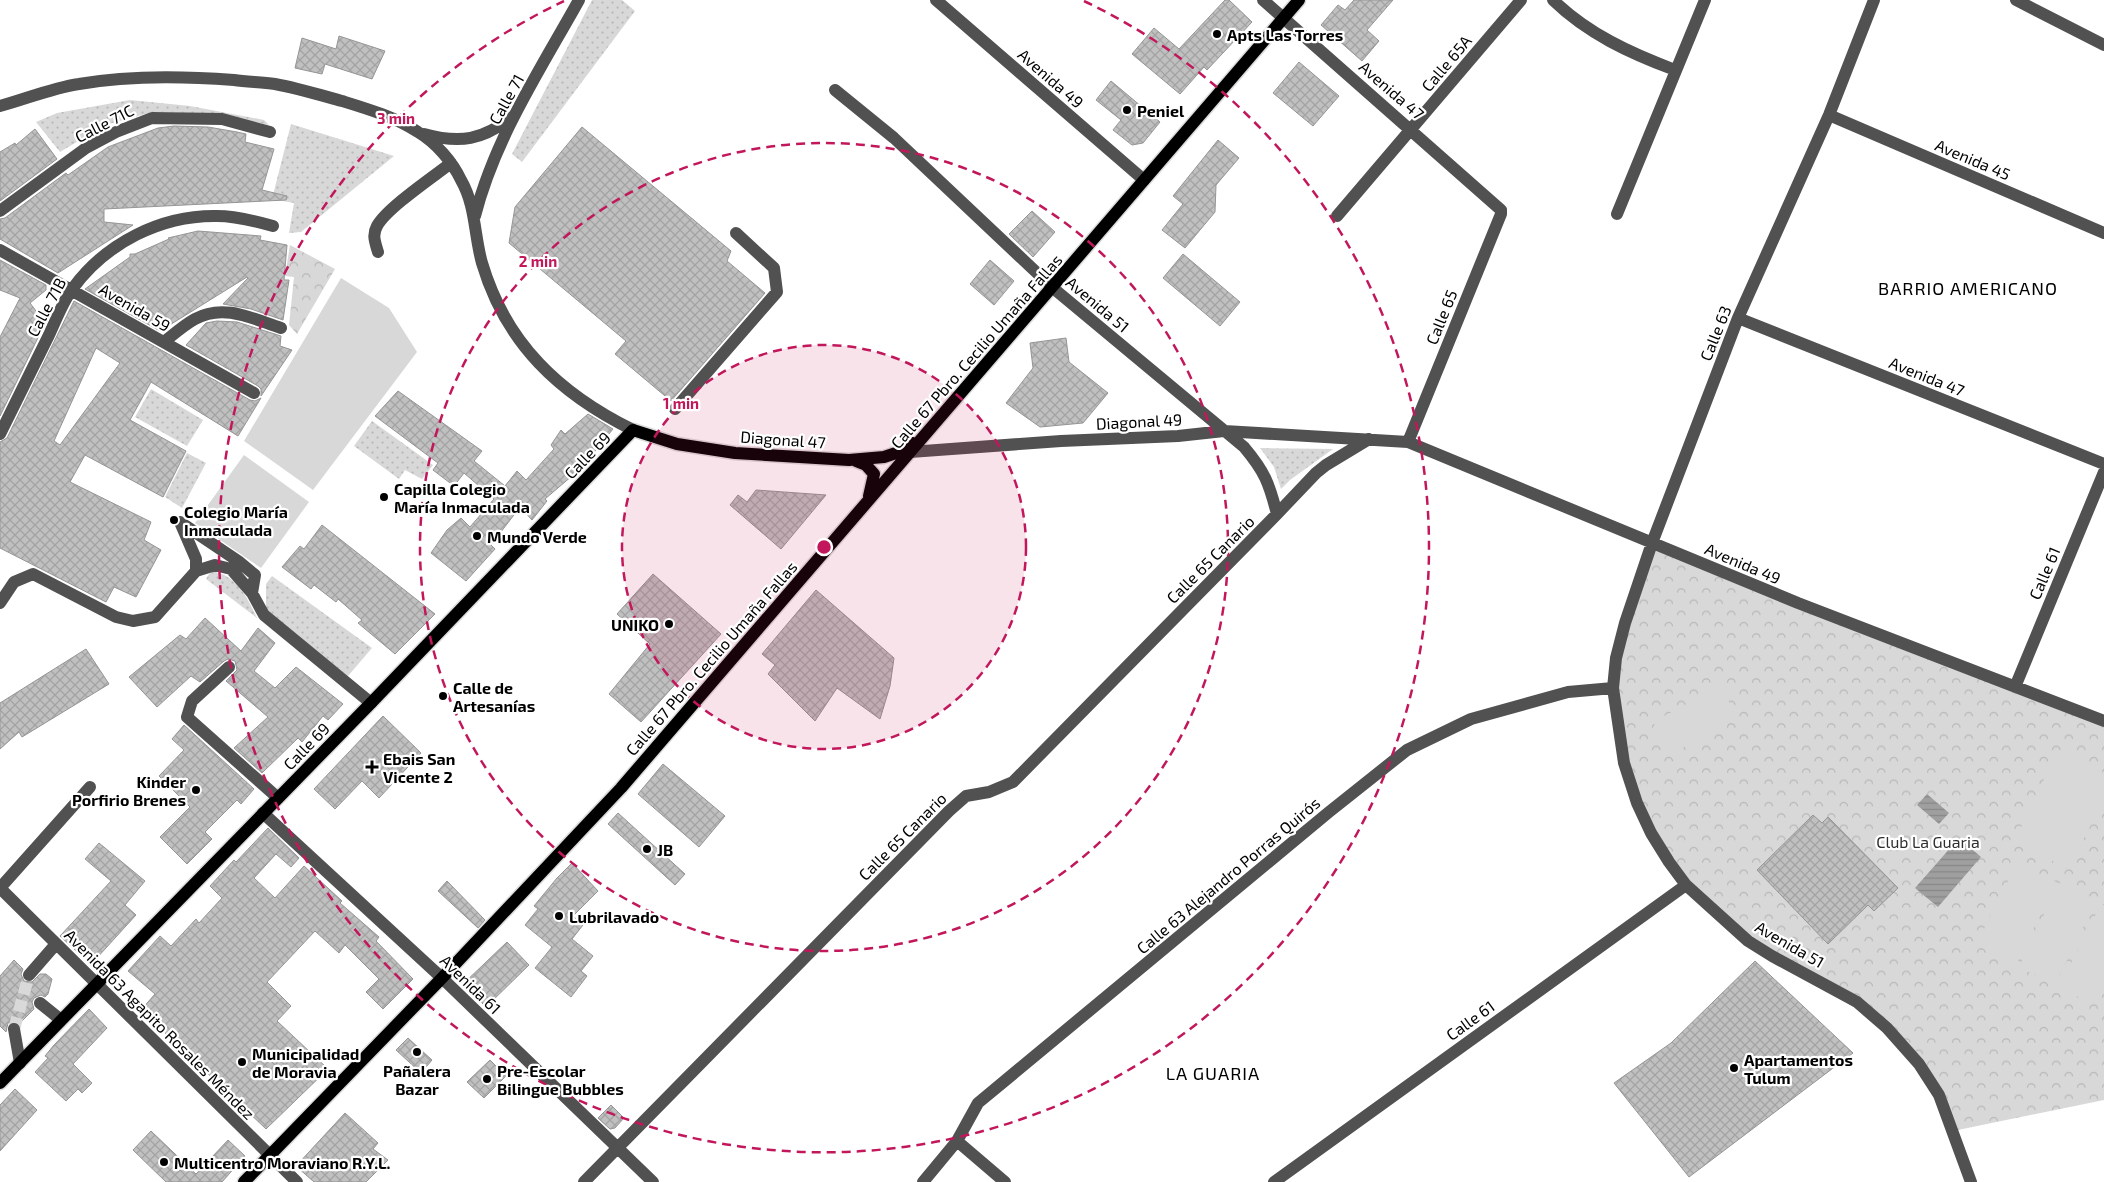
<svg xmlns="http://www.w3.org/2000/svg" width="2104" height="1182" font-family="'Exo 2',sans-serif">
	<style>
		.grass { fill: url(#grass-dots) }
		.park { fill: url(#park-crowns) }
		.garden { fill: #d8d8d8 }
		.water { fill: url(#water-rules) }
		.building { fill: url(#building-cross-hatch); stroke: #959595; fill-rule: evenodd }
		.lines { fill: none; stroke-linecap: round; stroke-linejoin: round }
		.minor-tunnel { stroke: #d9d9d9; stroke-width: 12; stroke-dasharray: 12 6; stroke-linecap: butt }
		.major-casing { stroke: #dbdbdb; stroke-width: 15 }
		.minor { stroke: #515151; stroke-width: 12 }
		.major { stroke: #000; stroke-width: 12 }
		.ring { fill: none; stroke: #c2185b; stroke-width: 2.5; stroke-dasharray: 9 6 }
		.poi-dot { fill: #000; stroke: #fff; stroke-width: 2 }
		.labels { text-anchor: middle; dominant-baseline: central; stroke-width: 4.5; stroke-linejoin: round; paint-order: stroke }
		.poi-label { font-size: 16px; font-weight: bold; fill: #000; stroke: #fff; text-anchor: start }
		.street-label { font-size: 16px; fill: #000; stroke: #fff }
		.park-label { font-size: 16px; fill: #2f2f2f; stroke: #fff }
		.neighbourhood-label { font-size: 18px; letter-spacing: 1px; fill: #000; stroke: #fff }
		.centre { fill: #c2185b; stroke: #fff; stroke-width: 2.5 }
		.ring-label { font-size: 15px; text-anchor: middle; font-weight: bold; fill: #c2185b; stroke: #fff; stroke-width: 4.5; stroke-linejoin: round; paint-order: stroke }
	</style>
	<defs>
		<pattern id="grass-dots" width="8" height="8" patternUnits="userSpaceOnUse" patternTransform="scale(1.25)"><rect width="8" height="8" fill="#d8d8d8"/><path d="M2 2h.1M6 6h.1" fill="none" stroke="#b8b8b8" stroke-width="1.8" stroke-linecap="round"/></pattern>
		<pattern id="park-crowns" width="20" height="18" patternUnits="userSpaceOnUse" patternTransform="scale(1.25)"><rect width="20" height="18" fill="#d8d8d8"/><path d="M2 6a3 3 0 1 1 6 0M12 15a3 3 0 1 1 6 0" fill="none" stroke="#b8b8b8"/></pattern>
		<pattern id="water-rules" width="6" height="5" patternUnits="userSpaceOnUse" patternTransform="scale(1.25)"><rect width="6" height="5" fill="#9f9f9f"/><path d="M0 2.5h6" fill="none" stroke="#878787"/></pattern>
		<pattern id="building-cross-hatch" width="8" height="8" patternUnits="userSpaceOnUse" patternTransform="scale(1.25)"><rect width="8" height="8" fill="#c0c0c0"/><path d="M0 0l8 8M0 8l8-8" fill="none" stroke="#a3a3a3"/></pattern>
	</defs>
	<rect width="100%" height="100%" fill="#fff"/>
	<path class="grass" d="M 592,0 L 622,0 L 635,11 L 522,162 L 512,154 Z
		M 130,100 L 190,106 L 264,120 L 269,125 L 218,114 L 153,112 L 105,125 L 60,152 L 36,122 L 57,113 Z
		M 291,124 L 394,156 L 301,232 L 289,233 L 294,203 L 272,199 Z
		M 151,389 L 203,420 L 187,446 L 135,417 Z
		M 372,421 L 433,465 L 422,479 L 405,470 L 399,479 L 354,446 Z
		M 1260,448 L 1333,449 L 1290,480 L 1281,489 L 1274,467 Z
		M 187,453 L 206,463 L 182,508 L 165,497 Z
		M 211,571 C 237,575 247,597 257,618 L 206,579 Z
		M 272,576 L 372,648 L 348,676 L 266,612 L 266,584 Z"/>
	<path class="park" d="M 290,245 L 335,269 L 297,334 L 289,325 L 294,277 L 285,276 Z
		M 1652,543 L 2104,721 L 2104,1100 L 1953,1131 L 1939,1095 L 1887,1028 L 1772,956 L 1686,885 L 1637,803 L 1613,688 Z"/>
	<path class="garden" d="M 341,278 L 389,308 L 417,352 L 313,490 L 244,441 Z
		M 244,455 L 309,502 L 261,568 L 195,523 Z
		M 1720,686 L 1738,718 L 1671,754 L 1653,722 Z
		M 2058,750 L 2104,773 L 2104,797 L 2069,869 L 2014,842 Z
		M 2017,863 L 2056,882 L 2016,965 L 1976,945 Z
		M 2059,883 L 2096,901 L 2055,985 L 2019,967 Z
		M 2101,904 L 2104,905 L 2104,981 L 2092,1004 L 2059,987 Z"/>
	<path class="water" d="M 1927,794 L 1949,813 L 1939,824 L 1917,805 Z
		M 1959,838 L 1981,857 L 1938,907 L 1915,888 Z"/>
	<path class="building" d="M 1225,0 L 1229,0 L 1252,22 L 1207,70 L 1204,67 L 1180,94 L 1132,54 L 1154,28 L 1179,49 Z
		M 1354,0 L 1393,0 L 1367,30 L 1379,41 L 1362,61 L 1321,25 L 1338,5 L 1345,10 Z
		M 339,36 L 385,51 L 372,79 L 325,64 L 322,74 L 295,68 L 302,38 L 336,49 Z
		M 1299,62 L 1339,96 L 1313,126 L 1273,93 Z
		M 1111,81 L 1160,122 L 1143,143 L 1132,145 L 1113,130 L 1121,120 L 1096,100 Z
		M 174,126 L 208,127 L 237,132 L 246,134 L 245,142 L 274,149 L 262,190 L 287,196 L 286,200 L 104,209 L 104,222 L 133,225 L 58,273 L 0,239 L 0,219 L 5,218 L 66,173 L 68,175 L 108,147 L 158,128 Z
		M 582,127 L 731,251 L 727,261 L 765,293 L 671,401 L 615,354 L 626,341 L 509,243 L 515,207 Z
		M 35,129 L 57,159 L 0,201 L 0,152 L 15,143 L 16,145 Z
		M 1218,140 L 1239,158 L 1216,185 L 1215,212 L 1185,248 L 1162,230 L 1183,204 L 1173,196 Z
		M 1032,211 L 1055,232 L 1033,257 L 1009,234 Z
		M 198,231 L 261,236 L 260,240 L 287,245 L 284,280 L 289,280 L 283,320 L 251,309 L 223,304 L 248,278 L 247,277 L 160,331 L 85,289 L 130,257 L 130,254 L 135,254 L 169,239 L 168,238 Z
		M 1183,254 L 1240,302 L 1220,326 L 1163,278 Z
		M 0,260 L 46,285 L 46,290 L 30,303 L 42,319 L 50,313 L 0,416 L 0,337 L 20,298 L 0,290 Z
		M 990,260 L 1014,281 L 994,305 L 970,284 Z
		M 74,301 L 250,400 L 255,401 L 261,398 L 238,436 L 151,382 L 130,420 L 186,451 L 163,497 L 85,455 L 70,482 L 151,522 L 144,540 L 161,550 L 136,597 L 114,587 L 106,602 L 0,548 L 0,442 L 7,438 ZM 96,348 L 120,363 L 60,445 L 54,441 Z
		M 217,321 L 237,322 L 281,336 L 280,346 L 292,350 L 261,396 L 261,389 L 258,386 L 186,345 L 206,323 Z
		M 1066,338 L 1069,362 L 1108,393 L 1083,423 L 1040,427 L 1006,403 L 1033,368 L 1030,343 Z
		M 398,391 L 482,451 L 474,461 L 505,486 L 517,471 L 526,480 L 554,449 L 551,445 L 561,430 L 565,434 L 588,414 L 613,429 L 591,456 L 593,458 L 545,499 L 547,501 L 532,520 L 520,507 L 491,545 L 495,549 L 466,581 L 431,553 L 447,530 L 461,518 L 470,527 L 494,499 L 464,473 L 454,486 L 433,470 L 438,463 L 375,416 Z
		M 756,490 L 826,495 L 781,549 L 730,505 L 738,495 L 747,502 Z
		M 322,525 L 435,614 L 395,654 L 358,623 L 362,620 L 338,599 L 336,602 L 314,585 L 311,589 L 282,567 L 300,546 L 304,549 Z
		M 653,574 L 721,634 L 641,722 L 609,694 L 650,644 L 617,614 Z
		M 816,590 L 894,658 L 890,686 L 880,719 L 837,688 L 815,721 L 768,674 L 775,665 L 762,654 Z
		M 205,618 L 241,651 L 258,628 L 275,643 L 254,671 L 275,688 L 296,667 L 343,704 L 328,720 L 323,716 L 302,742 L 298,738 L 262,773 L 234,748 L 268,717 L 226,681 L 237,670 L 235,661 L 228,659 L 224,661 L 200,682 L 191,676 L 157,707 L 129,677 L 180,635 L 186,639 Z
		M 86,649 L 109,684 L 22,737 L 19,732 L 0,749 L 0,703 Z
		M 383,716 L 421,753 L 379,798 L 362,781 L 335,809 L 314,789 Z
		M 184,725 L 254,789 L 241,804 L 237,800 L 205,832 L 212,839 L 187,864 L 160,837 L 190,807 L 159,776 L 184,750 L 172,739 Z
		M 663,764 L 725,816 L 699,847 L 638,794 Z
		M 618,813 L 685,874 L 675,885 L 608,824 Z
		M 1813,815 L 1822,823 L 1828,817 L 1898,888 L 1874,911 L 1868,905 L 1828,944 L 1757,870 Z
		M 268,828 L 299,858 L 291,867 L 276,854 L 254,878 L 275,898 L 304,866 L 342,901 L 340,903 L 379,937 L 376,941 L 413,979 L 383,1009 L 366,992 L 379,979 L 345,945 L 339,953 L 315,931 L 267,982 L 291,1006 L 277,1021 L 328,1069 L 266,1129 L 141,1010 L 155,994 L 128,971 L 160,936 L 171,946 L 196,919 L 199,923 L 222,898 L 210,886 L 234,860 L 236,862 Z
		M 99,843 L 145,881 L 125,905 L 136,915 L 95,960 L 86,960 L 60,936 L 111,881 L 85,859 Z
		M 572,863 L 598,891 L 573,916 L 583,925 L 572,939 L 593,956 L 581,971 L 587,976 L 571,997 L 535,968 L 552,947 L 525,925 L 538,909 L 534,906 L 557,878 Z
		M 447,881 L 485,920 L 478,928 L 438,891 Z
		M 507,942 L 529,965 L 486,1007 L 463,984 Z
		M 14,960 L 23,969 L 21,974 L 24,981 L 32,982 L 40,974 L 46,974 L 52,979 L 48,994 L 45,997 L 41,995 L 34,998 L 32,1002 L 34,1009 L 20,1023 L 13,1021 L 8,1023 L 6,1032 L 0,1026 L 0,976 Z
		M 1755,961 L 1853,1053 L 1689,1177 L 1614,1083 L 1671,1043 Z
		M 89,1009 L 107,1028 L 73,1064 L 92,1083 L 82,1093 L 78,1089 L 66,1101 L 35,1072 L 48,1058 L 45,1056 L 54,1045 Z
		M 408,1038 L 432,1060 L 421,1073 L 396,1050 Z
		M 490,1060 L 506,1076 L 484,1098 L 467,1082 Z
		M 15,1089 L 37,1110 L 0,1151 L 0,1105 Z
		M 611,1105 L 624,1118 L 615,1128 L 610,1129 L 598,1118 Z
		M 345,1113 L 378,1143 L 373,1149 L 388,1160 L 366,1182 L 314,1182 L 296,1166 Z
		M 151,1131 L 196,1174 L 228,1140 L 245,1156 L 222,1182 L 166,1182 L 133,1150 Z"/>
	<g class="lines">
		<path class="minor-tunnel" d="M 14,1029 L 29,975"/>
		<defs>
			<path id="major" d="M 856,461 L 866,465 L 874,474 L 869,496
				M 0,1083 L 371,703 L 633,430 L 677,444 L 735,453 L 849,460 L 884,457 L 899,452 L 913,443
				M 244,1182 L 442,978 L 621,788 L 1299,0"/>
		</defs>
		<use href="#major" class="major-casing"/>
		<path class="minor" d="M 936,0 L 1144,180
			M 1263,0 L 1501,210 L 1501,214 L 1408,442
			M 1553,0 C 1588,34 1630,53 1675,70
			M 1874,0 L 1829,115 L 1738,318 L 1652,543 L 1625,623 L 1616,658 L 1613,688 L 1624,763 L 1637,803 L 1651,833 L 1669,862 L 1686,885 L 1748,941 L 1772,956 L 1857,1002 L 1887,1028 L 1919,1064 L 1939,1095 L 1971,1182
			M 2016,0 L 2104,45
			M 835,90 L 894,138 L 1053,288 L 1244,447 C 1265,472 1269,483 1277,514
			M 0,106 C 26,99 52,88 79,84 C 129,75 183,76 234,80 C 247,82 261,82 275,84 C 297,88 320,95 342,101 C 368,109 395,117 418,132 C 436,143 452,161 461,180 C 476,206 474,235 482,263 C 506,344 560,394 633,430
			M 1829,115 L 2104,233
			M 424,134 C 460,144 483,140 512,117
			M 0,211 L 86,148 L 116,132 L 152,118 L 222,119 L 270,132
			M 1617,214 L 1705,0
			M 475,216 C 495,138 540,70 579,0
			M 1337,216 L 1521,0
			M 0,250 L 254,393
			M 378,252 C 375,242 372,235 377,226 C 387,208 433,177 451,163
			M 1738,318 L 2104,464
			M 164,342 C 174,334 184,325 195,319 C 224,303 253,319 281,328
			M 675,409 L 777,292 L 774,268 L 736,233
			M 0,434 C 16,401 33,368 49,335 C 56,320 63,301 73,288 C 106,243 161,215 217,216 C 236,216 255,221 273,226
			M 910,452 L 1061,441 L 1178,436 L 1224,431 L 1408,442 L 1798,603 L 2104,721
			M 196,571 L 196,559 L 180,522 L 238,561 L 255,575 L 252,593
			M 0,603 L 14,582 L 33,574 L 116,617 L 133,621 L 155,617 L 196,571 L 215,565 L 231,569 L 252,593 L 264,615 L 371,703
			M 229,667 L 192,701 L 187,717 L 278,798
			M 2015,687 L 2104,472
			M 263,813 L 442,978 L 653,1182
			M 0,888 L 297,1182
			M 0,888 L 90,787
			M 29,975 L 56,944
			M 40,1003 L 61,1020
			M 14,1029 L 20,1063
			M 957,1141 L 1005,1182
			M 584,1182 L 949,811 L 966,796 L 989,792 L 1013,782 L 1277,514 L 1316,473 L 1326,465 L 1369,439
			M 923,1182 L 957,1141 L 978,1103 L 1329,812 L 1407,750 L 1471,719 L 1568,692 L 1613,688
			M 1274,1182 L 1686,885"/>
		<use href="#major" class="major"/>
	</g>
	<circle cx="824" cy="547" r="202" fill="#c2185b" fill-opacity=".12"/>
	<g class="ring">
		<circle cx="824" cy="547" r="202"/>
		<circle cx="824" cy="547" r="404"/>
		<path d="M1084 1A605 605 0 1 1 564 1"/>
	</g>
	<g class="poi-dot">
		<circle cx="1217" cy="34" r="5"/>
		<circle cx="1127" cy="110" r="5"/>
		<circle cx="384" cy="497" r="5"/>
		<circle cx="174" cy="520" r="5"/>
		<circle cx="477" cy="536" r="5"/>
		<circle cx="669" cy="624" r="5"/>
		<circle cx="443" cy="696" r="5"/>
		<path d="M369.5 759.5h5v5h5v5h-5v5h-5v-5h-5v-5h5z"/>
		<circle cx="196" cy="790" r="5"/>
		<circle cx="647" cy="849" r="5"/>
		<circle cx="559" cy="916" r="5"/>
		<circle cx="417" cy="1052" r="5"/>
		<circle cx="242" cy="1062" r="5"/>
		<circle cx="1734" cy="1068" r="5"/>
		<circle cx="487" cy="1079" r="5"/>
		<circle cx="164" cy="1162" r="5"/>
	</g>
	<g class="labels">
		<g class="poi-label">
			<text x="1227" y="34">Apts Las Torres</text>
			<text x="1137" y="110">Peniel</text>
			<text x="394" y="488">Capilla Colegio<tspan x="394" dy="18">María Inmaculada</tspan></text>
			<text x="184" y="511">Colegio María<tspan x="184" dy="18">Inmaculada</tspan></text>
			<text x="487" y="536">Mundo Verde</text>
			<text x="659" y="624" text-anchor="end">UNIKO</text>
			<text x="453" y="687">Calle de<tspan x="453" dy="18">Artesanías</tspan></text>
			<text x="383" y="758">Ebais San<tspan x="383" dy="18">Vicente 2</tspan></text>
			<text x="186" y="781" text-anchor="end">Kinder<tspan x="186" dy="18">Porfirio Brenes</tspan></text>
			<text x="657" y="849">JB</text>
			<text x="569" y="916">Lubrilavado</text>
			<text x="252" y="1053">Municipalidad<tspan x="252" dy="18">de Moravia</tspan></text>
			<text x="1744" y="1059">Apartamentos<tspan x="1744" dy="18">Tulum</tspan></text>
			<text x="417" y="1070" text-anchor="middle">Pañalera<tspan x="417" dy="18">Bazar</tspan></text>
			<text x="497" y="1070">Pre-Escolar<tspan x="497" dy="18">Bilingue Bubbles</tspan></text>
			<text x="174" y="1162">Multicentro Moraviano R.Y.L.</text>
		</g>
		<g class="street-label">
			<text transform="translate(1446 63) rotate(-50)">Calle 65A</text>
			<text transform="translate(1051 78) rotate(41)">Avenida 49</text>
			<text transform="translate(1392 90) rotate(41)">Avenida 47</text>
			<text transform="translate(506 99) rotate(-61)">Calle 71</text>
			<text transform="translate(104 123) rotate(-27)">Calle 71C</text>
			<text transform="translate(1973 159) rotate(23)">Avenida 45</text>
			<text transform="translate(1098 304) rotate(40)">Avenida 51</text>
			<text transform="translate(46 307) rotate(-62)">Calle 71B</text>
			<text transform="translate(135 307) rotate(30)">Avenida 59</text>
			<text transform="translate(1441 317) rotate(-68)">Calle 65</text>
			<text transform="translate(1715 333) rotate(-68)">Calle 63</text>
			<text transform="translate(976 351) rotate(-49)">Calle 67 Pbro. Cecilio Umaña Fallas</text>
			<text transform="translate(1927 376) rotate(22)">Avenida 47</text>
			<text transform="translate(1139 421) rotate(-3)">Diagonal 49</text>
			<text transform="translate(783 439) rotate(4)">Diagonal 47</text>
			<text transform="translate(587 455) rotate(-46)">Calle 69</text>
			<text transform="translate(1210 559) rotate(-45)">Calle 65 Canario</text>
			<text transform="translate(1743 563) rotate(23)">Avenida 49</text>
			<text transform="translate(2044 573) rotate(-67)">Calle 61</text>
			<text transform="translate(711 658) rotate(-49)">Calle 67 Pbro. Cecilio Umaña Fallas</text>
			<text transform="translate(306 746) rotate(-46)">Calle 69</text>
			<text transform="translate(902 836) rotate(-45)">Calle 65 Canario</text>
			<text transform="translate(1228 875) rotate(-40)">Calle 63 Alejandro Porras Quirós</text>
			<text transform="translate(1790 944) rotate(30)">Avenida 51</text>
			<text transform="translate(471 984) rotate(44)">Avenida 61</text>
			<text transform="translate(1470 1020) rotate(-36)">Calle 61</text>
			<text transform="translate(160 1024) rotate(45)">Avenida 63 Agapito Rosales Méndez</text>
		</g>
		<g class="park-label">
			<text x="1928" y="841">Club La Guaria</text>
		</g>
		<g class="neighbourhood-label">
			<text x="1968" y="288">BARRIO AMERICANO</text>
			<text x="1213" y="1073">LA GUARIA</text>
		</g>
	</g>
	<circle cx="824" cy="547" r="8" class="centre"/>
	<g class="ring-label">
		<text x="396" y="124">3 min</text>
		<text x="538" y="267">2 min</text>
		<text x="681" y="409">1 min</text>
	</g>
</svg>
